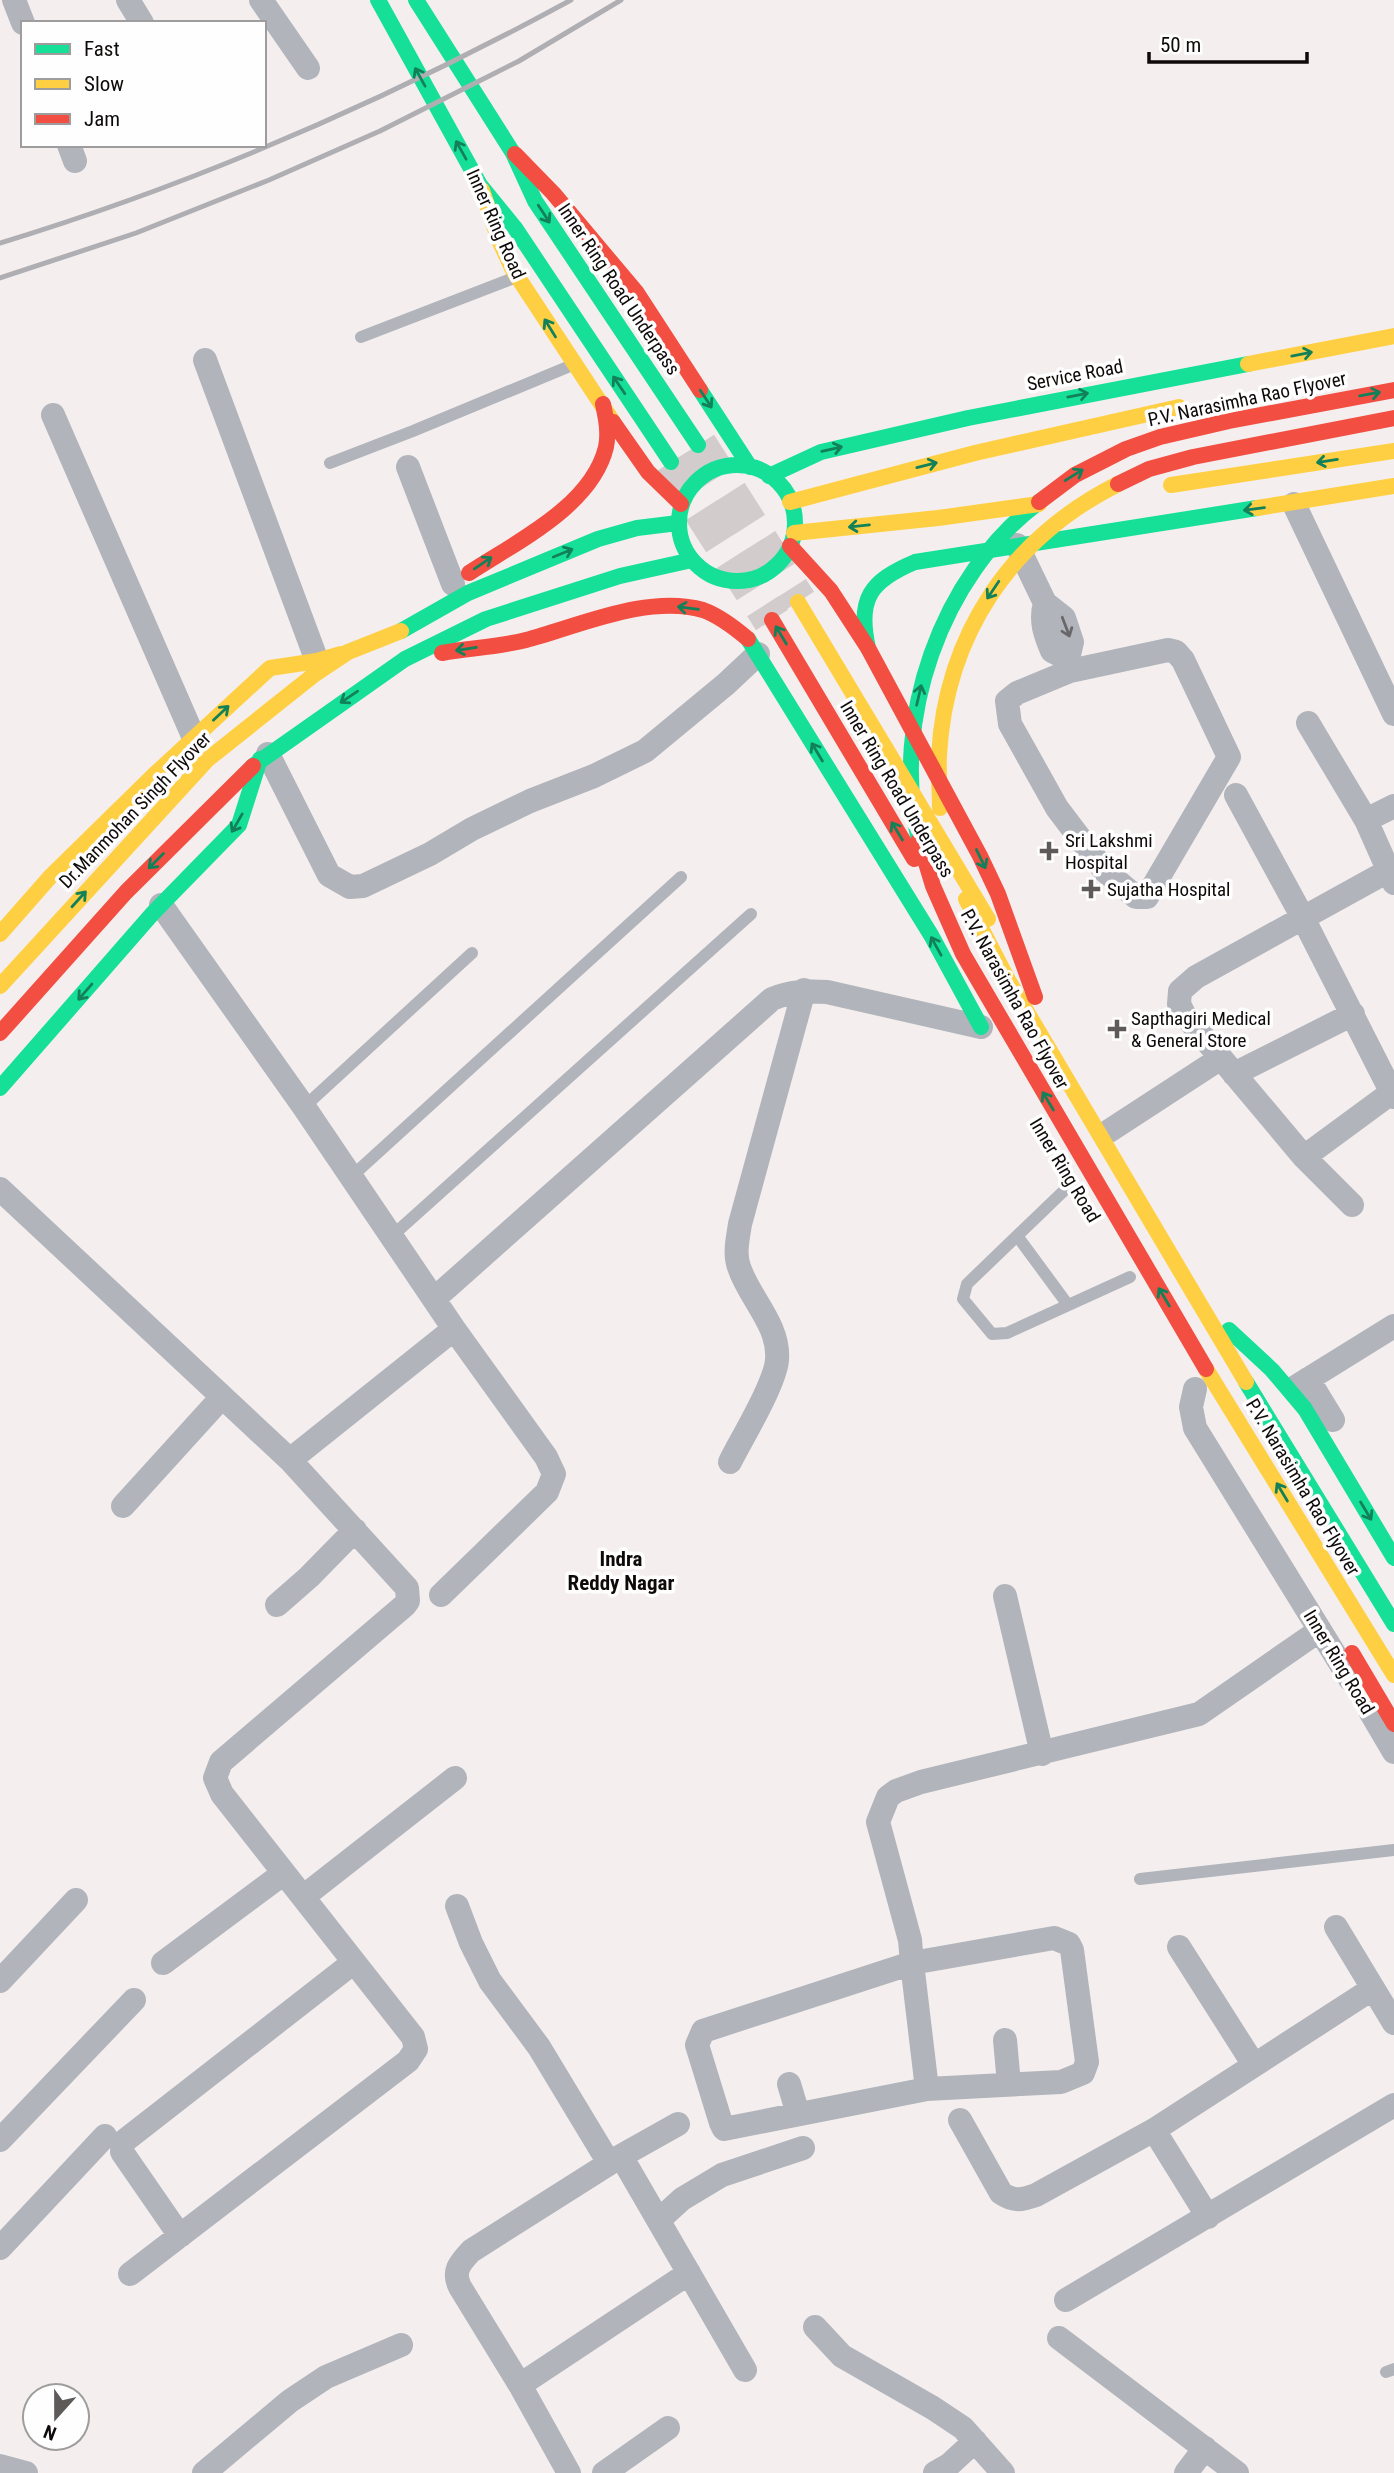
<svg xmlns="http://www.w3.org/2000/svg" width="1394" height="2473" font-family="'Roboto Condensed',sans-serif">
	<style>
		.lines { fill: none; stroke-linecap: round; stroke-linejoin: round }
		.highway-tunnel { stroke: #d2cdcc; stroke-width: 38; stroke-dasharray: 38 19; stroke-linecap: butt }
		.lane { stroke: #b1b4bb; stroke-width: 12 }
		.street { stroke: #b1b4bb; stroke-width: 24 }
		.fast { stroke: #16e098; stroke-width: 16 }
		.slow { stroke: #ffcf43; stroke-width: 16 }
		.jam { stroke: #f24e42; stroke-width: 16 }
		.rail { stroke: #afaeb2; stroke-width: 5 }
		.oneway { stroke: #128058 }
		.oneway2 { stroke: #68686b }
		.poi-dot { fill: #5e5a59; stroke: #fefefe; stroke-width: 2.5 }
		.labels { text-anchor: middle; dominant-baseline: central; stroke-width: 7; stroke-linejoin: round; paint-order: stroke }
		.street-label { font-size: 19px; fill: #0e0a09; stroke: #fefefe }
		.poi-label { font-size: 19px; fill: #0e0a09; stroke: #fefefe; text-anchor: start }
		.neighbourhood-label { font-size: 21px; font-weight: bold; fill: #0e0a09; stroke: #fefefe }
	</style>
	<rect width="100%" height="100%" fill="#f4efee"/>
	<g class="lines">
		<path class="highway-tunnel" d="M 698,445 L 798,602
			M 671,462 L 772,620"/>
		<path class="lane" d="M 361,337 L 514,278
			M 330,463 L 413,431 L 570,366
			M 304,1107 L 472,953
			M 351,1177 L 681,877
			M 1072,1183 L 967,1284 L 963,1299 L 992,1334 L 1007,1333 L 1130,1277
			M 392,1236 L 751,914
			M 1018,1237 L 1068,1305
			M 1140,1879 L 1394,1850
			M 1386,2372 L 1394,2369"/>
		<path class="street" d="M 14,0 L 23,23
			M 128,0 L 142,23
			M 261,0 L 308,68
			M 69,145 L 75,161
			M 205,360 L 317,661
			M 53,415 L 194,738
			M 408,467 L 453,584
			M 1294,504 L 1394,714
			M 1017,545 L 1045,603 L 1064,618 L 1072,642 L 1068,659 L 1070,671 L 1168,650 L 1176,652 L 1183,660 L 1229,757 L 1147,897 L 1136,897 L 1104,870 L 1057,808 L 1010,724 L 1007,701 L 1017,693 L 1070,671
			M 1045,603 C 1040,621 1045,634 1052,651 L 1068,659
			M 1308,723 L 1366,820 L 1394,883
			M 268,754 L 329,875 L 350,887 L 363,886 L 430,854 L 472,829 L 530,801 L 594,776 L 645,751 L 726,684 L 758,654
			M 1236,795 L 1303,918 L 1394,1097
			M 1366,820 L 1394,806
			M 161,905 L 304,1107 L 454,1329 L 546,1457 L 554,1474 L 547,1492 L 441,1595
			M 1234,1074 L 1353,1014
			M 1109,1131 L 1221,1058
			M 1304,1157 L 1391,1093
			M 0,1189 L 290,1460 L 407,1588 L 408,1601 L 405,1605 L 221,1762 L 215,1778 L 222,1794 L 413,2037 L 416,2049 L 408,2061 L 130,2274
			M 1352,1205 L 1304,1157 L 1184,1014 L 1179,1004 L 1180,991 L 1196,977 L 1388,871
			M 434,1299 L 772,999 C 791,991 807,991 827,992 L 981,1027
			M 1308,1379 L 1333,1420
			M 1294,1388 L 1394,1326
			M 1195,1389 L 1191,1407 L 1195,1428 L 1350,1679
			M 290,1460 L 454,1329
			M 730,1462 C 742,1438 775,1384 777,1360 C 780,1325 749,1298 739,1267 C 734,1253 738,1238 740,1224 L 804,990
			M 123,1506 L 222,1397
			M 1005,1596 L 1042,1754
			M 277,1605 L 309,1577 L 355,1530
			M 1371,1713 L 1394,1752
			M 303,1897 L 455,1778
			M 457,1906 L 471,1943 L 490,1981 L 539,2047 L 609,2163
			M 1336,1927 L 1394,2023
			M 1179,1947 L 1254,2065
			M 163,1963 L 284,1873
			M 0,1981 L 76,1900
			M 1005,2040 L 1009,2084
			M 789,2084 L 798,2114
			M 927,2089 L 1061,2082 L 1083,2073 L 1087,2062 L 1072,1950 L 1069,1944 L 1054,1938 L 912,1963 L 927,2089 L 724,2129 L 721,2123 L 697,2045 L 703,2031 L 912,1963 L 910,1940 L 878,1822 L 888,1797 L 896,1791 L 921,1782 L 1199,1714 L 1320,1630
			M 960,2120 L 1001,2193 C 1014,2202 1022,2200 1036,2195 L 1154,2130 L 1372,1989
			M 1154,2130 L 1208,2217
			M 0,2140 L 134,2000
			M 621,2156 L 745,2370
			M 659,2220 L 682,2199 L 722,2175 L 803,2148
			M 180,2236 L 122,2152 L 123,2142 L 354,1962
			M 0,2248 L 105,2136
			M 1066,2300 L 1394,2105
			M 815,2327 L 842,2356 L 933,2408 L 963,2428 L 1003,2473
			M 1059,2338 L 1237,2473
			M 520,2385 L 689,2273
			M 0,2466 L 26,2473
			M 204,2473 L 290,2401 L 326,2377 L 401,2345
			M 569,2473 L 520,2385 L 460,2287 C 452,2271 460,2263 471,2251 L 621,2156 L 678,2124
			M 604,2473 L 668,2428
			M 935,2473 L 949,2465 L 975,2441
			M 1186,2473 L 1205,2448"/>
		<path class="fast" d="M 378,0 L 480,185 L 515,228 L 671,462
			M 416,0 L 513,153 L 535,201 L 698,445
			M 700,390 L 750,467
			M679 523a58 58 0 1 1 116 0a58 58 0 1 1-116 0Z
			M 769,476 L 821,452 L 968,418 L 1248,364
			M 401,631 L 468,593 L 598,539 L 637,528 L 678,523
			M 748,639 L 931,935 L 981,1027
			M 868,648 C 857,599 870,581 915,562 L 1257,508
			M 253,766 L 405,659 L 486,619 L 620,576 L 692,560
			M 919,840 C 890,722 941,575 1039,502
			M 0,1088 L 153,913 L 239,825 L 260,759
			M 1229,1330 L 1272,1370 L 1305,1409 L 1394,1558
			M 1246,1382 L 1394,1624"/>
		<path class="slow" d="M 482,190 L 499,240 L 513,270 L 613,422
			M 1248,364 L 1394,336
			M 1171,485 L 1394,451
			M 790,502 L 975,453 L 1179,407
			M 1257,508 L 1394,486
			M 794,533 L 938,518 L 1039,504
			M 798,602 L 988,919
			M 940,808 C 940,790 938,772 939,755 C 946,634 1011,538 1118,484
			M 966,899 L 1008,980 L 1246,1382
			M 0,934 L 50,877 L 154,775 L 270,668 L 317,661 L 341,654
			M 0,986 L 207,760 L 315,674 L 348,652 L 401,631
			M 1206,1369 L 1394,1675"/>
		<path class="jam" d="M 515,154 L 553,193 L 637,293 L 700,390
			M 613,422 L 648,472 L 681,504
			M 1118,484 L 1149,469 L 1193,457 L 1394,418
			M 1039,502 L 1075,475 L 1126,449 L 1160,437 L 1229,421 L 1394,390
			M 790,546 L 831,591 L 868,648 L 980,856 L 998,894 L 1035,997
			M 469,573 C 516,542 592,506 606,447 C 609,433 606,418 603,404
			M 772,620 L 914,859
			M 442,653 C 470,648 499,647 526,640 C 579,626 648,594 703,610 C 720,616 735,628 748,639
			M 919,840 L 933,886 L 963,954 L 1206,1369
			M 0,1033 L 126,892 L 253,766
			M 1352,1653 L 1394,1724"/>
		<path class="rail" d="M 0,243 C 198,183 389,99 571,0
			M 0,278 L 136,233 L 269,180 L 380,131 L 519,61 L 621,0"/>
	</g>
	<defs><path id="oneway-shaft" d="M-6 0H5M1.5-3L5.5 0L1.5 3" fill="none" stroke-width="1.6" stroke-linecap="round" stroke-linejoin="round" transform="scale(1.75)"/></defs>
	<g class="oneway">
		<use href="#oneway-shaft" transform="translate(420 77) rotate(-119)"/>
		<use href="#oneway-shaft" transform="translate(461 150) rotate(-119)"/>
		<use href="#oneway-shaft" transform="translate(544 214) rotate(57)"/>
		<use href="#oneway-shaft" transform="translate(550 328) rotate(-122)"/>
		<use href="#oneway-shaft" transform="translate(1302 354) rotate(-11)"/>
		<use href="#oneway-shaft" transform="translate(619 385) rotate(-124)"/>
		<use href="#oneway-shaft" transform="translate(1370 394) rotate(-10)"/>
		<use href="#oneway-shaft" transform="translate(1078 395) rotate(-11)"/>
		<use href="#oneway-shaft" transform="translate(706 399) rotate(57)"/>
		<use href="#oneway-shaft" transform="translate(832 449) rotate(-13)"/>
		<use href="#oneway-shaft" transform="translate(1327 461) rotate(171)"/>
		<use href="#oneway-shaft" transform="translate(927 465) rotate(-14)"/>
		<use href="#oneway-shaft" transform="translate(1074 475) rotate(-32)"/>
		<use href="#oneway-shaft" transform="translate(1254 509) rotate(173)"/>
		<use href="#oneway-shaft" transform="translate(859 526) rotate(174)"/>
		<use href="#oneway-shaft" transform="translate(563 553) rotate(-22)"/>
		<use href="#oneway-shaft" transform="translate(483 563) rotate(-34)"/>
		<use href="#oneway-shaft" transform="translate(993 590) rotate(124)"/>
		<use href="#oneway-shaft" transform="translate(688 608) rotate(-173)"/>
		<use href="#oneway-shaft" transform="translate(781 635) rotate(-121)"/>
		<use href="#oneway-shaft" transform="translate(466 649) rotate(171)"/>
		<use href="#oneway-shaft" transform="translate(919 695) rotate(-77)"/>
		<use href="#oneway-shaft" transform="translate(349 697) rotate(146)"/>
		<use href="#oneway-shaft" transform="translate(221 713) rotate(-43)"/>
		<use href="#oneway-shaft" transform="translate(817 752) rotate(-121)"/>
		<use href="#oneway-shaft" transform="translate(237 823) rotate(120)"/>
		<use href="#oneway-shaft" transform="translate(897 831) rotate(-121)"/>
		<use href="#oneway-shaft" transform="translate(981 859) rotate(64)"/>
		<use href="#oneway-shaft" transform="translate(156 861) rotate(135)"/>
		<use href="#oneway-shaft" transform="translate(79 899) rotate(-48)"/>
		<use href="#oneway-shaft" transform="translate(936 946) rotate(-119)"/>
		<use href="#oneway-shaft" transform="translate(85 992) rotate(131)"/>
		<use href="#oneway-shaft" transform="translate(1048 1101) rotate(-121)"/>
		<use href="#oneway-shaft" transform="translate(1164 1297) rotate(-121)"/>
		<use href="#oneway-shaft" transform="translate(1282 1492) rotate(-121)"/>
		<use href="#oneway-shaft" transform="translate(1366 1511) rotate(59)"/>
	</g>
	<use class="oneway2" href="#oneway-shaft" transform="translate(1066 627) rotate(69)"/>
	<g class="poi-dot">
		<path d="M1045.5 840.5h7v7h7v7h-7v7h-7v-7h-7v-7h7z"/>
		<path d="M1087.5 878.5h7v7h7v7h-7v7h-7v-7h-7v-7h7z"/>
		<path d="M1113.5 1018.5h7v7h7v7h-7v7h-7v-7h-7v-7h7z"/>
	</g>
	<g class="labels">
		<g class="street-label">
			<text transform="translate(496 224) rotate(66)">Inner Ring Road</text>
			<text transform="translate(619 289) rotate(56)">Inner Ring Road Underpass</text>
			<text transform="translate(1075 375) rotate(-11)">Service Road</text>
			<text transform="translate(1247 399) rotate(-12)">P.V. Narasimha Rao Flyover</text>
			<text transform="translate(897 789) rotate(59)">Inner Ring Road Underpass</text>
			<text transform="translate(135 810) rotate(-46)">Dr.Manmohan Singh Flyover</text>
			<text transform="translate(1015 999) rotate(61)">P.V. Narasimha Rao Flyover</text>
			<text transform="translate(1065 1170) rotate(59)">Inner Ring Road</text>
			<text transform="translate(1303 1487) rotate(59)">P.V. Narasimha Rao Flyover</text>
			<text transform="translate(1339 1662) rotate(59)">Inner Ring Road</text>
		</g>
		<g class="poi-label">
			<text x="1065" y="840">Sri Lakshmi<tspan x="1065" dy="22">Hospital</tspan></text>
			<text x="1107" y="889">Sujatha Hospital</text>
			<text x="1131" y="1018">Sapthagiri Medical<tspan x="1131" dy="22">&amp; General Store</tspan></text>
		</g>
		<g class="neighbourhood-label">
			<text x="621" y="1559">Indra<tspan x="621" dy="24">Reddy Nagar</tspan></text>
		</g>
	</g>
	<rect x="21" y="21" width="245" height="126" fill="#fefefe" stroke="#9e9c9c" stroke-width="2"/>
	<rect x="35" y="44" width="35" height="10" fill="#16e098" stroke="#9e9c9c" stroke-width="2"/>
	<text x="84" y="56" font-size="21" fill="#0e0a09">Fast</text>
	<rect x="35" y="79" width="35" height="10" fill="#ffcf43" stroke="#9e9c9c" stroke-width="2"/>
	<text x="84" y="91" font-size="21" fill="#0e0a09">Slow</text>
	<rect x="35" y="114" width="35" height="10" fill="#f24e42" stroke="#9e9c9c" stroke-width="2"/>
	<text x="84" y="126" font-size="21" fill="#0e0a09">Jam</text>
	<g transform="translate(56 2417) rotate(201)"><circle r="33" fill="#fefefe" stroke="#9e9c9c" stroke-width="2"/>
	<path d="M0-5L12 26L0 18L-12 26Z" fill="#5e5a59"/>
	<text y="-10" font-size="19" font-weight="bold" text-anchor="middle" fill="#0e0a09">N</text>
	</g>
	<path d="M1149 52v10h158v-10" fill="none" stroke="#0e0a09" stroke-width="3.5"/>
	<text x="1160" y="52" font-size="21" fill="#0e0a09" stroke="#fefefe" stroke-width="5" paint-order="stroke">50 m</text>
</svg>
